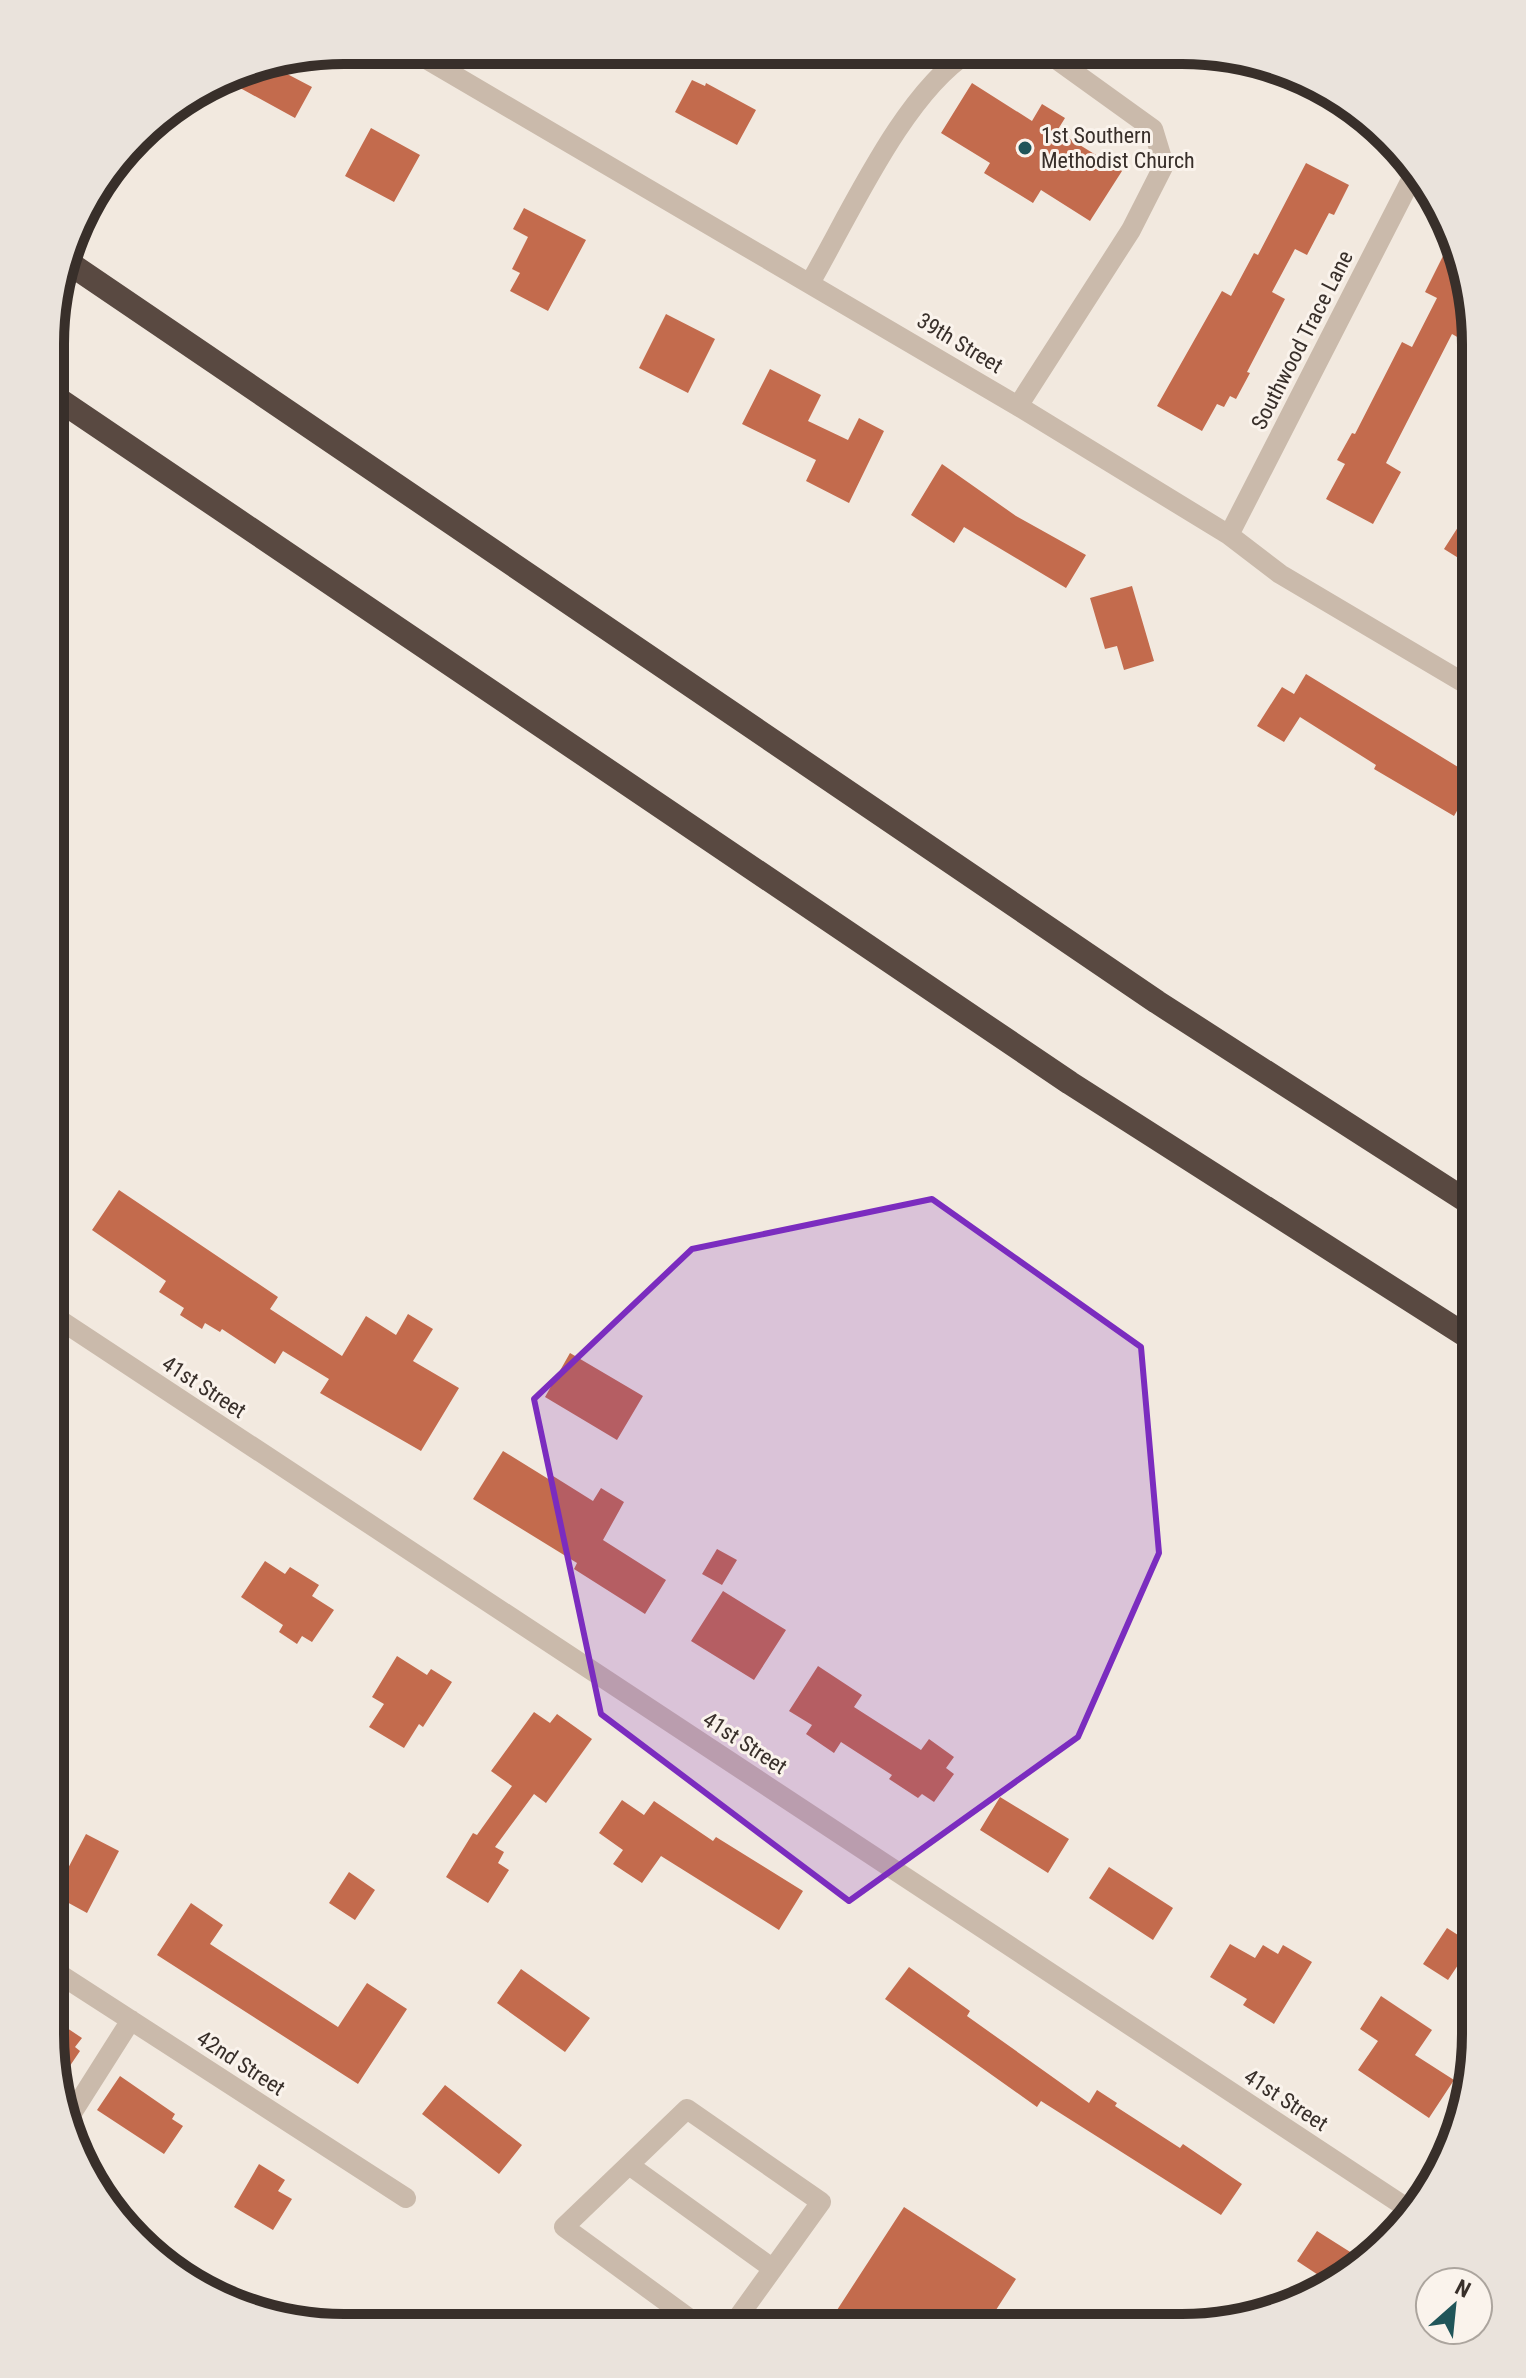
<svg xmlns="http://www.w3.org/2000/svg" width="1526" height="2378" font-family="'Roboto Condensed',sans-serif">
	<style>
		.building { fill: #c36b4d }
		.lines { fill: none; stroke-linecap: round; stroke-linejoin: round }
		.minor { stroke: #cabaab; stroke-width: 20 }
		.highway { stroke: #594941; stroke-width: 24 }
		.marked { fill: #7b2cbf; fill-opacity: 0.2; stroke: #7b2cbf; stroke-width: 6; stroke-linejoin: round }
		.poi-dot { fill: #205559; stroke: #faf3ec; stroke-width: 3 }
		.labels { text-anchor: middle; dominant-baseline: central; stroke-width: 6; stroke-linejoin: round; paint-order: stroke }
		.poi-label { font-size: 22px; fill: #382f2a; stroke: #faf3ec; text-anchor: start }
		.street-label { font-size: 22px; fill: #382f2a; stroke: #faf3ec }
		.rim { fill: none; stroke: #382f2a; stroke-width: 10 }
	</style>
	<rect width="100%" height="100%" fill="#f2e9df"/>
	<path class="building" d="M 270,65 L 312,87 L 295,118 L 222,78 L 232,72 Z
		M 692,80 L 705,86 L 706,83 L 756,110 L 737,145 L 675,112 Z
		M 972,83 L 1032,121 L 1042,104 L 1065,118 L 1057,131 L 1122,171 L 1090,221 L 1041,190 L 1033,203 L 984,173 L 990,163 L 941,133 Z
		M 371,128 L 420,155 L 394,202 L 345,176 Z
		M 1306,163 L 1349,185 L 1334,215 L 1329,213 L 1307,255 L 1295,249 L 1272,292 L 1285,299 L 1247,372 L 1250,373 L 1236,399 L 1230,396 L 1224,407 L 1217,404 L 1202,431 L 1157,406 L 1222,291 L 1231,296 L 1254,253 L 1258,255 Z
		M 524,208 L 586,240 L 548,311 L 510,291 L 520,273 L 512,269 L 528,237 L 513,229 Z
		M 1454,234 L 1470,316 L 1459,338 L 1452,334 L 1386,463 L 1401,472 L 1373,524 L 1326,499 L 1345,464 L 1337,460 L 1352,433 L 1355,434 L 1402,342 L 1412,347 L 1437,298 L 1425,292 Z
		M 666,314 L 715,339 L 688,393 L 639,368 Z
		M 770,369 L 821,395 L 808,421 L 848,440 L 859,418 L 884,431 L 849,503 L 806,481 L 816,460 L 742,424 Z
		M 942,464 L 1016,516 L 1086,555 L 1066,588 L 964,527 L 954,543 L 911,515 Z
		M 1476,499 L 1476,569 L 1444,549 Z
		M 1132,586 L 1154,661 L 1124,670 L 1117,646 L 1105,649 L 1090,598 Z
		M 1306,674 L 1476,778 L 1454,816 L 1374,769 L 1376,765 L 1300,717 L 1284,742 L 1257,726 L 1282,687 L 1294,694 Z
		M 119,1190 L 278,1297 L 270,1309 L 342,1356 L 366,1316 L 396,1335 L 408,1314 L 433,1329 L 413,1361 L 459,1388 L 421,1451 L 320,1393 L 329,1379 L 283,1351 L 275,1364 L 222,1329 L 220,1332 L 205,1323 L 202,1329 L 180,1315 L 184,1308 L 159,1292 L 166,1281 L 92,1230 Z
		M 570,1353 L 643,1396 L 617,1440 L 545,1397 Z
		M 503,1451 L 550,1480 L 553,1476 L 593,1501 L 601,1488 L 624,1502 L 603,1540 L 666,1580 L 645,1614 L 574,1569 L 577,1563 L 473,1499 Z
		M 717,1549 L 737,1560 L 722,1585 L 702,1574 Z
		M 265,1561 L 285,1574 L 290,1567 L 319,1585 L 312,1596 L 334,1610 L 312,1642 L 302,1636 L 297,1644 L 279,1632 L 283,1625 L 241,1597 Z
		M 723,1591 L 786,1630 L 754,1680 L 691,1641 Z
		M 397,1656 L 427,1675 L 431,1669 L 452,1682 L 423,1727 L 419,1724 L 404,1748 L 369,1727 L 384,1704 L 372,1697 Z
		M 818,1666 L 862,1695 L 854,1707 L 921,1750 L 929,1739 L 954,1757 L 946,1768 L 954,1774 L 934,1802 L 922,1794 L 918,1798 L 889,1779 L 892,1775 L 841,1742 L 834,1753 L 806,1734 L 812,1725 L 789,1711 Z
		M 534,1712 L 550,1723 L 557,1714 L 592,1739 L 546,1803 L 534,1794 L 495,1847 L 504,1852 L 498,1863 L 509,1870 L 488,1903 L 446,1877 L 473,1833 L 477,1835 L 512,1786 L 491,1771 Z
		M 1000,1797 L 1069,1839 L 1048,1873 L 980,1830 Z
		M 622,1800 L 644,1815 L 654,1801 L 713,1841 L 716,1837 L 803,1891 L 779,1930 L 661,1856 L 642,1883 L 613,1864 L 623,1850 L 599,1833 Z
		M 86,1834 L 119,1851 L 87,1913 L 54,1895 Z
		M 1109,1867 L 1173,1908 L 1153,1940 L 1089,1898 Z
		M 349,1872 L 375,1890 L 355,1920 L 329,1903 Z
		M 191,1903 L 223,1925 L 210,1944 L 338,2027 L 367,1983 L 407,2009 L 358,2084 L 157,1955 Z
		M 1447,1928 L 1472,1944 L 1448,1980 L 1423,1964 Z
		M 1230,1944 L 1255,1958 L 1263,1945 L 1278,1954 L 1283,1945 L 1312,1962 L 1274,2024 L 1243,2005 L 1247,1999 L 1210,1977 Z
		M 909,1967 L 970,2011 L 967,2016 L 1089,2103 L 1097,2090 L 1117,2103 L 1115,2106 L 1180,2148 L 1183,2144 L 1242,2184 L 1221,2215 L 1041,2101 L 1037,2107 L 885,1999 Z
		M 521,1969 L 590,2018 L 565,2052 L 497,2003 Z
		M 1381,1996 L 1432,2030 L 1415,2055 L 1454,2080 L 1429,2118 L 1358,2070 L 1378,2041 L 1360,2029 Z
		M 61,2024 L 82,2038 L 75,2047 L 80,2051 L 59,2082 L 50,2029 L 55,2033 Z
		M 120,2076 L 175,2114 L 172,2119 L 183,2126 L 164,2154 L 97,2110 Z
		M 445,2085 L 522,2145 L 499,2174 L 422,2114 Z
		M 259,2164 L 285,2180 L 278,2191 L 292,2199 L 273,2230 L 234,2207 Z
		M 904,2207 L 1016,2279 L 985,2327 L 826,2327 Z
		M 1317,2231 L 1366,2262 L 1332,2284 L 1297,2261 Z"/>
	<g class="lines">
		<path class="minor" d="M 411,50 L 1018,406 L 1229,535 L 1280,574 L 1476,690
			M 810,283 C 850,214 903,94 969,52
			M 1018,406 L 1131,230 L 1164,165 L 1153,129 L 1046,52
			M 1229,535 L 1417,168
			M 51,1314 L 1413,2212
			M 50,1968 L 406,2198
			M 67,2121 L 131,2020
			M 629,2165 L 772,2268
			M 537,2326 L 540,2323 L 545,2326
			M 701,2327 L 564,2227 L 687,2109 L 821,2202 L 731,2327"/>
		<path class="highway" d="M 66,261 L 1157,1002 L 1476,1207
			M 52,395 L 1070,1083 L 1476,1342"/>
	</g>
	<path class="marked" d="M 932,1199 L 1141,1347 L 1159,1553 L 1078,1737 L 849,1901 L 601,1714 L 534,1399 L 692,1249 Z"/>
	<circle class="poi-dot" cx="1025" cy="148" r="8"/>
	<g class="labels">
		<g class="poi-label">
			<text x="1041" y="135">1st Southern<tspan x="1041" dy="25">Methodist Church</tspan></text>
		</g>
		<g class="street-label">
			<text transform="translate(1302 340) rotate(-63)">Southwood Trace Lane</text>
			<text transform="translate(960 343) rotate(31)">39th Street</text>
			<text transform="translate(204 1387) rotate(33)">41st Street</text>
			<text transform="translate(745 1743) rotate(33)">41st Street</text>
			<text transform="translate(241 2063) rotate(33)">42nd Street</text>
			<text transform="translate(1286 2100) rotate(33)">41st Street</text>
		</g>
	</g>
	<path d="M0 0H1526V2378H0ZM344 64H1182A280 280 0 0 1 1462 344V2034A280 280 0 0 1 1182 2314H344A280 280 0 0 1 64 2034V344A280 280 0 0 1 344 64Z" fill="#eae3dc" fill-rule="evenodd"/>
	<path class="rim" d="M344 64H1182A280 280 0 0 1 1462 344V2034A280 280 0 0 1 1182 2314H344A280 280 0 0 1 64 2034V344A280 280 0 0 1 344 64Z"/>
	<g transform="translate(1454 2306) rotate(27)"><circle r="38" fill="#faf3ec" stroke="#aca59e" stroke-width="2"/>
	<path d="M0-6L14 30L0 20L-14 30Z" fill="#205559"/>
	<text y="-12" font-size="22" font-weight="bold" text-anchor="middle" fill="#382f2a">N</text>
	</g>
</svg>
